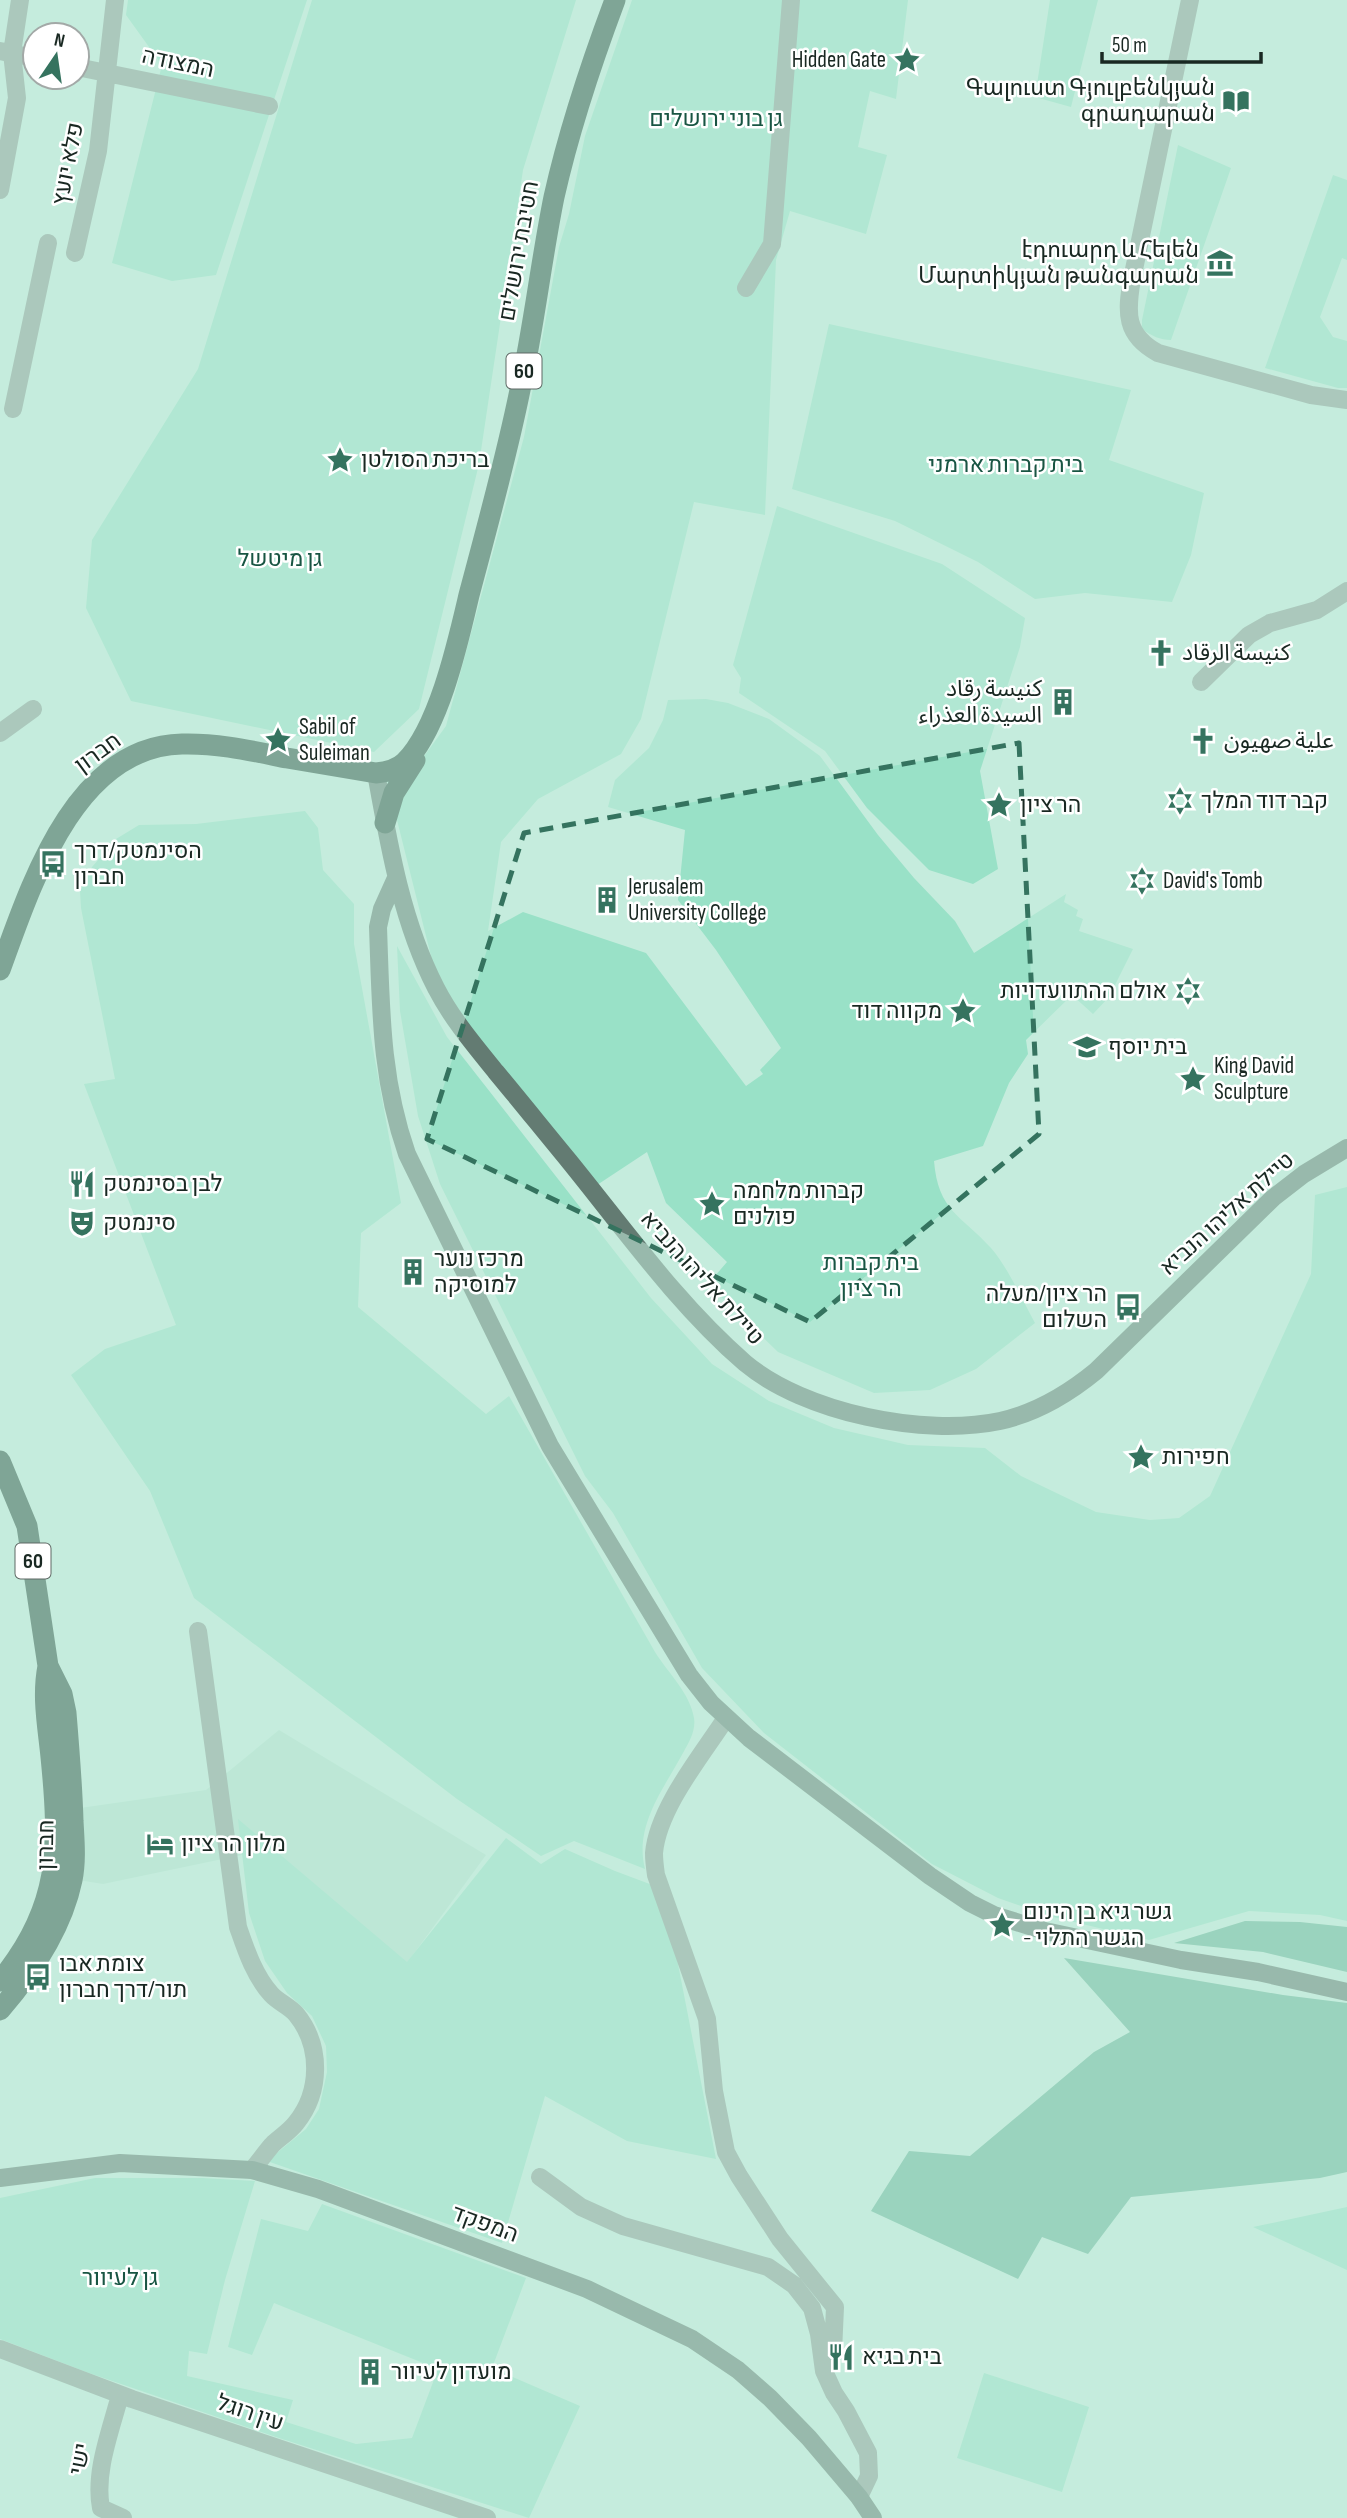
<svg xmlns="http://www.w3.org/2000/svg" width="1347" height="2518" font-family="'Sofia Sans Condensed','Noto Sans Arabic','Noto Sans Armenian',Heebo,sans-serif">
	<style>
		.built { fill: #b3e1cf }
		.green { fill: #99e1c7 }
		.forest { fill: #67b399 }
		.lines { fill: none; stroke-linecap: round; stroke-linejoin: round }
		.street { stroke: #8c9c96; stroke-width: 18 }
		.secondary { stroke: #637b72; stroke-width: 18 }
		.highway { stroke: #2c4e42; stroke-width: 21 }
		.marked { fill: none; stroke: #35735f; stroke-width: 5; stroke-dasharray: 14 9; stroke-linejoin: round }
		.labels { text-anchor: middle; dominant-baseline: central; stroke-width: 5; stroke-linejoin: round; paint-order: stroke }
		.shield { fill: #fff; stroke: #5e6864; stroke-width: 2 }
		.shield-label { font-size: 21px; font-weight: bold; fill: #192822 }
		.poi-label { font-size: 23px; fill: #192822; stroke: #fff; text-anchor: start }
		.street-label { font-size: 23px; fill: #192822; stroke: #fff }
		.park-label { font-size: 23px; fill: #185543; stroke: #fff }
	</style>
	<rect width="100%" height="100%" fill="#c5ecdd"/>
	<path class="built" d="M 279,1730 L 486,1855 L 407,1963 L 266,1850 L 103,1884 L 72,1879 L 73,1809 L 206,1790 Z"/>
	<path class="green" d="M 128,0 L 307,0 L 216,275 L 172,281 L 112,263 L 162,65 L 126,15 Z
		M 312,0 L 576,0 L 523,170 L 479,464 L 419,709 L 374,752 L 131,701 L 86,608 L 92,540 L 198,369 Z
		M 632,0 L 908,0 L 896,99 L 870,91 L 858,147 L 887,155 L 866,234 L 790,211 L 776,260 L 765,515 L 694,502 L 641,719 L 621,754 L 538,799 L 501,842 L 488,931 L 523,912 L 646,953 L 746,1086 L 763,1074 L 760,1070 L 781,1048 L 716,950 L 678,900 L 685,830 L 608,807 L 615,780 L 649,748 L 663,720 L 668,700 L 706,699 L 728,703 L 769,719 L 820,756 L 878,835 L 914,878 L 955,921 L 974,953 L 1066,894 L 1064,902 L 1078,910 L 1076,916 L 1083,919 L 1079,931 L 1133,949 L 1109,997 L 1093,1014 L 1072,995 L 1026,1040 L 1028,1054 L 1009,1083 L 983,1146 L 934,1161 C 938,1211 961,1215 991,1248 C 1009,1269 1021,1298 1035,1323 L 976,1369 L 930,1390 L 874,1393 L 778,1352 L 708,1284 L 727,1262 L 666,1203 L 647,1152 L 597,1185 L 475,1040 L 435,972 L 387,780 L 414,770 L 446,726 L 524,437 L 559,247 L 569,214 L 585,136 Z
		M 1050,0 L 1098,0 L 1071,107 L 1035,97 Z
		M 1178,145 L 1231,168 L 1171,340 C 1160,340 1152,336 1142,329 L 1142,320 Z
		M 1333,175 L 1347,180 L 1347,260 L 1342,258 L 1320,317 L 1333,337 L 1347,341 L 1347,388 L 1338,388 L 1265,368 Z
		M 829,324 L 1131,390 L 1109,460 L 1204,493 L 1191,555 L 1172,602 L 1085,593 L 1035,599 L 978,562 L 895,521 L 792,489 Z
		M 777,506 L 942,564 L 1025,618 L 1020,647 L 980,771 L 998,869 L 973,884 L 929,870 L 867,808 L 825,751 L 739,693 L 741,678 L 733,665 Z
		M 305,811 L 318,828 L 323,870 L 354,904 L 354,944 L 401,1203 L 361,1233 L 358,1307 L 486,1414 L 509,1396 L 655,1652 C 668,1673 690,1693 694,1718 C 696,1731 689,1742 683,1753 C 663,1790 634,1826 645,1869 L 574,1841 L 541,1856 L 457,1799 L 194,1598 L 150,1491 L 71,1375 L 105,1349 L 176,1325 L 84,1084 L 115,1079 L 81,908 L 80,891 L 92,867 L 116,839 L 139,825 L 196,824 Z
		M 397,946 L 447,1037 L 651,1298 L 712,1364 L 769,1401 L 834,1428 L 908,1445 L 985,1448 L 1021,1476 L 1096,1512 L 1150,1520 L 1179,1518 L 1210,1496 L 1311,1274 L 1315,1195 L 1347,1187 L 1347,1921 L 1320,1915 L 1249,1911 L 1149,1940 L 1049,1916 L 998,1898 L 932,1864 L 764,1733 L 702,1668 L 613,1513 L 585,1476 L 440,1184 L 418,1116 L 400,1011 Z
		M 238,1819 L 407,1962 L 506,1838 L 541,1864 L 565,1849 L 615,1871 L 655,1886 L 677,1959 L 716,2159 L 627,2141 L 545,2096 L 502,2243 L 267,2161 L 306,2129 L 319,2109 L 327,2072 L 326,2046 L 312,2016 L 287,1993 L 265,1961 L 249,1913 Z
		M 95,2178 L 203,2178 L 255,2181 L 225,2280 L 207,2354 L 189,2351 L 187,2376 L 293,2400 L 286,2422 L 356,2444 L 412,2438 L 438,2369 L 274,2303 L 252,2355 L 228,2347 L 261,2219 L 308,2231 L 322,2204 L 526,2278 L 492,2368 L 580,2406 L 529,2518 L 279,2438 L 89,2373 L 0,2339 L 0,2198 Z
		M 1347,2207 L 1347,2270 L 1253,2227 Z
		M 984,2373 L 1089,2407 L 1062,2492 L 957,2458 Z"/>
	<path class="forest" d="M 1245,1921 L 1300,1922 L 1347,1927 L 1347,1972 L 1263,1952 L 1174,1943 Z
		M 1064,1958 L 1283,1995 L 1347,2003 L 1347,2172 L 1320,2178 L 1131,2197 L 1088,2254 L 1042,2237 L 1018,2279 L 871,2211 L 909,2151 L 970,2156 L 1094,2052 L 1130,2032 Z"/>
	<g class="lines">
		<path class="street" d="M 1190,0 L 1132,279 C 1126,313 1125,335 1158,353 L 1311,395 L 1347,400
			M 0,51 L 35,58
			M 77,67 L 269,106
			M 0,190 L 17,98 L 12,53 L 20,0
			M 75,253 L 98,151 L 115,0
			M 746,288 L 772,244 L 791,0
			M 13,409 L 48,243
			M 1201,682 L 1249,635 L 1270,623 L 1317,610 L 1347,591
			M 0,733 L 33,709
			M 198,1631 L 238,1927 C 246,1950 254,1975 271,1994 C 278,2002 289,2006 296,2014 C 322,2046 321,2092 296,2123 C 289,2132 279,2138 272,2145 C 265,2153 259,2162 252,2170
			M 726,1718 C 702,1755 658,1808 654,1853 C 654,1860 655,1868 656,1875 L 707,2019 L 714,2091 L 726,2152 L 739,2176 L 780,2239 L 835,2307 L 833,2352 L 824,2371
			M 540,2177 L 581,2207 L 623,2226 L 768,2267 L 794,2285 L 812,2308 L 819,2334 L 824,2371 L 834,2393 L 846,2411 L 868,2453 L 869,2476 L 859,2497
			M 0,2349 L 132,2399 L 487,2518
			M 120,2395 C 111,2430 94,2472 101,2508 L 123,2518"/>
		<path class="secondary" d="M 376,773 C 389,846 402,922 436,988 C 452,1019 475,1046 496,1072 C 521,1102 545,1132 569,1161 C 625,1230 678,1305 745,1363 C 805,1413 924,1437 1000,1421 C 1036,1413 1068,1394 1096,1371 L 1273,1198 L 1304,1174 L 1347,1148
			M 396,878 L 382,909 L 378,927 C 381,1006 380,1077 407,1154 L 550,1446 L 689,1675 L 711,1703 L 749,1738 L 930,1876 L 970,1903 L 994,1915 L 1045,1931 L 1181,1960 L 1258,1972 L 1347,1992
			M 0,2178 L 120,2163 L 252,2170 L 318,2189 L 587,2289 L 692,2339 L 738,2370 L 770,2398 L 809,2438 L 859,2497 L 873,2518"/>
		<path class="highway" d="M 385,823 L 394,793 L 415,760
			M 0,970 C 30,888 74,746 182,744 C 218,743 252,751 287,758 C 317,763 346,768 376,773 C 387,772 397,770 405,762 C 439,728 458,642 469,595 C 487,527 506,459 520,390 C 534,326 541,261 554,197 C 569,130 591,64 615,0
			M 0,1461 L 27,1526 L 48,1666 L 62,1694 L 66,1713 C 69,1749 72,1785 73,1821 C 74,1840 76,1860 72,1880 C 62,1928 32,1973 0,2010
			M 0,1981 C 61,1908 60,1847 51,1757 C 48,1726 42,1697 48,1666"/>
	</g>
	<path d="M0 0H1347V2518H0ZM 1019,743 L 1039,1134 L 810,1322 L 427,1139 L 524,833 Z" fill="#c5ecdd" fill-opacity=".55" fill-rule="evenodd"/>
	<path class="marked" d="M 1019,743 L 1039,1134 L 810,1322 L 427,1139 L 524,833 Z"/>
	<defs>
		<symbol id="sight-bare" viewBox="-9 -9 18 18"><path d="M0-6L1.8-2.2L6-1.7L2.9 1.2L3.7 5.4L0 3.3L-3.7 5.4L-2.9 1.2L-6-1.7L-1.8-2.2Z" fill="#35735f" stroke="#fff" stroke-width="2.5" paint-order="stroke"/></symbol>
		<symbol id="library-bare" viewBox="-9 -9 18 18"><path d="M-6-4Q-3-5.5-.7-3.5V5Q-3 3-6 4ZM6-4Q3-5.5 .7-3.5V5Q3 3 6 4Z" fill="#35735f" stroke="#fff" stroke-width="2.5" paint-order="stroke"/></symbol>
		<symbol id="museum-bare" viewBox="-9 -9 18 18"><path d="M0-6L6-3V-2H-6V-3ZM-5-1h2V3h-2ZM-1-1h2V3h-2ZM3-1h2V3H3ZM-6 4H6V6H-6Z" fill="#35735f" stroke="#fff" stroke-width="2.5" paint-order="stroke"/></symbol>
		<symbol id="church-bare" viewBox="-9 -9 18 18"><path d="M-1.2-6h2.4v3.5h3.3v2.4h-3.3V6h-2.4V-.1h-3.3v-2.4h3.3Z" fill="#35735f" stroke="#fff" stroke-width="2.5" paint-order="stroke"/></symbol>
		<symbol id="building-bare" viewBox="-9 -9 18 18"><path d="M-4-6H4V6H1V3H-1V6H-4ZM-2.5-4.3h1.7v1.8h-1.7ZM.8-4.3h1.7v1.8H.8ZM-2.5-1h1.7V.8h-1.7ZM.8-1h1.7V.8H.8Z" fill="#35735f" stroke="#fff" stroke-width="2.5" paint-order="stroke"/></symbol>
		<symbol id="synagogue-bare" viewBox="-9 -9 18 18"><path d="M0-6.5L5.6 3.2H-5.6ZM0 6.5L5.6-3.2H-5.6Z" fill="#35735f" stroke="#fff" stroke-width="2.5" paint-order="stroke"/></symbol>
		<symbol id="bus-bare" viewBox="-9 -9 18 18"><path d="M-5-6H5V4H4V6H2V4H-2V6H-4V4H-5ZM-3.5-4V0h7V-4ZM-3.5 1.2v1.5H-2V1.2ZM2 1.2v1.5H3.5V1.2Z" fill="#35735f" stroke="#fff" stroke-width="2.5" paint-order="stroke"/></symbol>
		<symbol id="university-bare" viewBox="-9 -9 18 18"><path d="M0-5L7-2L0 1L-7-2ZM-4 1L0 2.5L4 1V4Q0 6-4 4Z" fill="#35735f" stroke="#fff" stroke-width="2.5" paint-order="stroke"/></symbol>
		<symbol id="restaurant-bare" viewBox="-9 -9 18 18"><path d="M-5-6h1v4h1v-4h1v4h1v-4h1v5L-1.5 .5V6h-2V.5L-5-1ZM5-6V6H3V1.5H1.5Q1.5-4 5-6Z" fill="#35735f" stroke="#fff" stroke-width="2.5" paint-order="stroke"/></symbol>
		<symbol id="theatre-bare" viewBox="-9 -9 18 18"><path d="M-5-5.5Q0-4 5-5.5V0Q5 5 0 6Q-5 5-5 0ZM-3.3-2.5H-1v1.5H-3.3ZM1-2.5H3.3v1.5H1ZM-2.8 1Q0 5.5 2.8 1Z" fill="#35735f" stroke="#fff" stroke-width="2.5" paint-order="stroke"/></symbol>
		<symbol id="hotel-bare" viewBox="-9 -9 18 18"><path d="M-6-4.5h1.5V1H6V5H4.5V3h-9V5H-6ZM-4 0a1.8 1.8 0 1 1 3.6 0ZM.5 0V-2.5h3Q6-2.5 6 0Z" fill="#35735f" stroke="#fff" stroke-width="2.5" paint-order="stroke"/></symbol>
	</defs>
	<g fill-rule="evenodd">
		<use href="#sight-bare" x="888" y="41" width="38" height="38"/>
		<use href="#library-bare" x="1217" y="82" width="38" height="38"/>
		<use href="#museum-bare" x="1201" y="244" width="38" height="38"/>
		<use href="#sight-bare" x="321" y="441" width="38" height="38"/>
		<use href="#church-bare" x="1142" y="634" width="38" height="38"/>
		<use href="#building-bare" x="1044" y="683" width="38" height="38"/>
		<use href="#sight-bare" x="259" y="721" width="38" height="38"/>
		<use href="#church-bare" x="1184" y="722" width="38" height="38"/>
		<use href="#synagogue-bare" x="1161" y="782" width="38" height="38"/>
		<use href="#sight-bare" x="980" y="786" width="38" height="38"/>
		<use href="#bus-bare" x="34" y="845" width="38" height="38"/>
		<use href="#synagogue-bare" x="1123" y="862" width="38" height="38"/>
		<use href="#building-bare" x="588" y="881" width="38" height="38"/>
		<use href="#synagogue-bare" x="1169" y="972" width="38" height="38"/>
		<use href="#sight-bare" x="944" y="992" width="38" height="38"/>
		<use href="#university-bare" x="1068" y="1028" width="38" height="38"/>
		<use href="#sight-bare" x="1174" y="1060" width="38" height="38"/>
		<use href="#restaurant-bare" x="63" y="1165" width="38" height="38"/>
		<use href="#sight-bare" x="693" y="1185" width="38" height="38"/>
		<use href="#theatre-bare" x="63" y="1204" width="38" height="38"/>
		<use href="#building-bare" x="394" y="1253" width="38" height="38"/>
		<use href="#bus-bare" x="1109" y="1288" width="38" height="38"/>
		<use href="#sight-bare" x="1122" y="1438" width="38" height="38"/>
		<use href="#hotel-bare" x="141" y="1825" width="38" height="38"/>
		<use href="#sight-bare" x="983" y="1906" width="38" height="38"/>
		<use href="#bus-bare" x="19" y="1958" width="38" height="38"/>
		<use href="#restaurant-bare" x="822" y="2338" width="38" height="38"/>
		<use href="#building-bare" x="351" y="2353" width="38" height="38"/>
	</g>
	<g class="labels">
		<g class="shield">
			<rect x="506.5" y="353.5" width="35" height="35" rx="5"/>
			<rect x="15.5" y="1543.5" width="35" height="35" rx="5"/>
		</g>
		<g class="shield-label">
			<text x="524" y="371">60</text>
			<text x="33" y="1561">60</text>
		</g>
		<g class="poi-label">
			<text x="886" y="60" text-anchor="end">Hidden Gate</text>
			<text x="1215" y="88" text-anchor="end">Գալուստ Գյուլբենկյան<tspan x="1215" dy="26">գրադարան</tspan></text>
			<text x="1199" y="250" text-anchor="end">էդուարդ և Հելեն<tspan x="1199" dy="26">Մարտիկյան թանգարան</tspan></text>
			<text x="361" y="460">בריכת הסולטן</text>
			<text x="1182" y="653">كنيسة الرقاد</text>
			<text x="1042" y="689" text-anchor="end">كنيسة رقاد<tspan x="1042" dy="26">السيدة العذراء</tspan></text>
			<text x="299" y="727">Sabil of<tspan x="299" dy="26">Suleiman</tspan></text>
			<text x="1224" y="741">علية صهيون</text>
			<text x="1201" y="801">קבר דוד המלך</text>
			<text x="1020" y="805">הר ציון</text>
			<text x="74" y="851">הסינמטק/דרך<tspan x="74" dy="26">חברון</tspan></text>
			<text x="1163" y="881">David's Tomb</text>
			<text x="628" y="887">Jerusalem<tspan x="628" dy="26">University College</tspan></text>
			<text x="1167" y="991" text-anchor="end">אולם ההתוועדויות</text>
			<text x="942" y="1011" text-anchor="end">מקווה דוד</text>
			<text x="1108" y="1047">בית יוסף</text>
			<text x="1214" y="1066">King David<tspan x="1214" dy="26">Sculpture</tspan></text>
			<text x="103" y="1184">לבן בסינמטק</text>
			<text x="733" y="1191">קברות מלחמה<tspan x="733" dy="26">פולנים</tspan></text>
			<text x="103" y="1223">סינמטק</text>
			<text x="434" y="1259">מרכז נוער<tspan x="434" dy="26">למוסיקה</tspan></text>
			<text x="1107" y="1294" text-anchor="end">הר ציון/מעלה<tspan x="1107" dy="26">השלום</tspan></text>
			<text x="1162" y="1457">חפירות</text>
			<text x="181" y="1844">מלון הר ציון</text>
			<text x="1023" y="1912">גשר גיא בן הינום<tspan x="1023" dy="26">- הגשר התלוי</tspan></text>
			<text x="59" y="1964">צומת אבו<tspan x="59" dy="26">תור/דרך חברון</tspan></text>
			<text x="862" y="2357">בית בגיא</text>
			<text x="391" y="2372">מועדון לעיוור</text>
		</g>
		<g class="street-label">
			<text transform="translate(178 63) rotate(12)">המצודה</text>
			<text transform="translate(68 164) rotate(-79)">פלא יועץ</text>
			<text transform="translate(519 251) rotate(-80)">חטיבת ירושלים</text>
			<text transform="translate(98 753) rotate(-36)">חברון</text>
			<text transform="translate(1227 1214) rotate(-42)">טיילת אליהו הנביא</text>
			<text transform="translate(702 1278) rotate(48)">טיילת אליהו הנביא</text>
			<text transform="translate(46 1845) rotate(-89)">חברון</text>
			<text transform="translate(485 2224) rotate(20)">המפקד</text>
			<text transform="translate(250 2413) rotate(19)">עין רוגל</text>
			<text transform="translate(80 2459) rotate(-79)">ישי</text>
		</g>
		<g class="park-label">
			<text x="716" y="119">גן בוני ירושלים</text>
			<text x="1006" y="465">בית קברות ארמני</text>
			<text x="280" y="559">גן מיטשל</text>
			<text x="871" y="1263">בית קברות<tspan x="871" dy="26">הר ציון</tspan></text>
			<text x="120" y="2278">גן לעיוור</text>
		</g>
	</g>
	<g transform="translate(56 56) rotate(13)"><circle r="33" fill="#ffffff" stroke="#a3a9a7" stroke-width="2"/>
	<path d="M0-5L12 26L0 18L-12 26Z" fill="#35735f"/>
	<text y="-10" font-size="19" font-weight="bold" text-anchor="middle" fill="#192822">N</text>
	</g>
	<path d="M1102 52v10h159v-10" fill="none" stroke="#192822" stroke-width="3.5"/>
	<text x="1112" y="52" font-size="21" fill="#192822" stroke="#ffffff" stroke-width="5" paint-order="stroke">50 m</text>
</svg>
